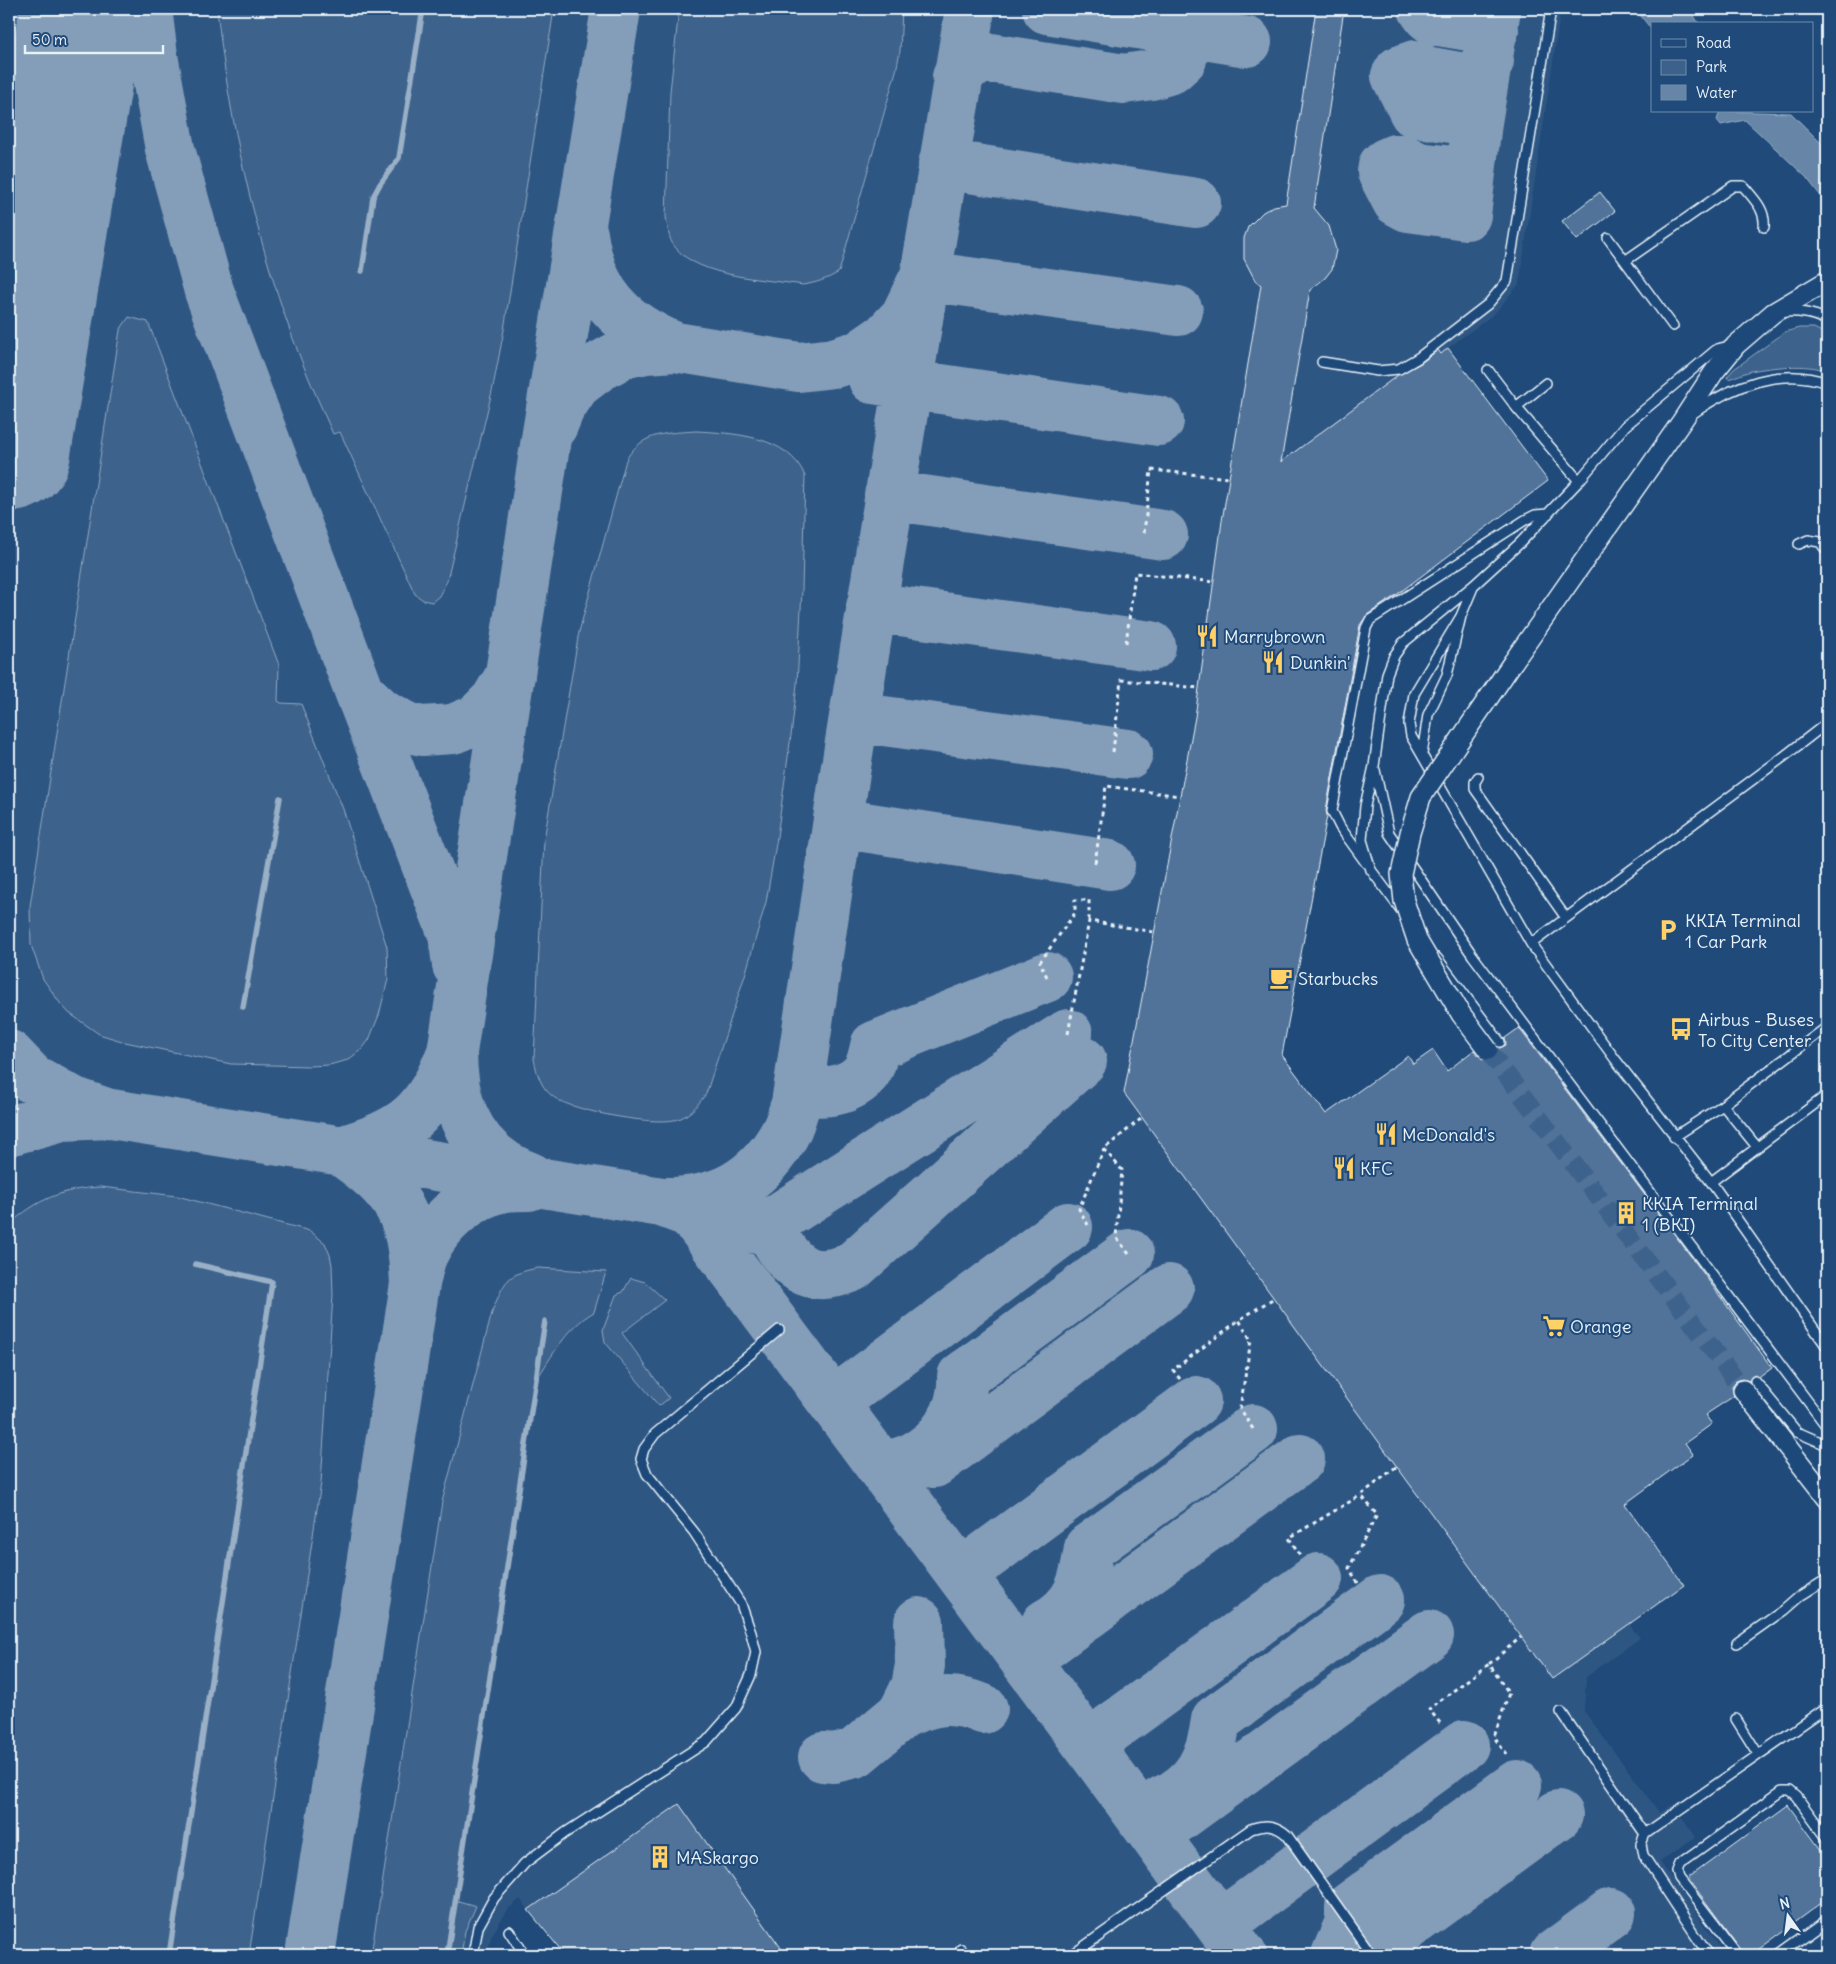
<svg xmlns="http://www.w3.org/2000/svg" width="1836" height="1964" font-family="Delius,sans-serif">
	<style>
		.built { fill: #2e5683 }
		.green { fill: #3c628c; stroke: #92aac2 }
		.water { fill: #6685a7; stroke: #9ab0c7 }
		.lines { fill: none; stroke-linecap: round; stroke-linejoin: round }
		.stream { stroke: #9ab0c7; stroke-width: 5.5 }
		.taxiway { stroke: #849eb9; stroke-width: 50 }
		.runway { stroke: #849eb9; stroke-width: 124 }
		.building { fill: #517399; stroke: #e8f1f8 }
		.minor-tunnel { stroke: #3d638d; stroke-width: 19; stroke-dasharray: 19 9; stroke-linecap: butt }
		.service-casing { stroke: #e8f1f8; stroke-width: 12 }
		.minor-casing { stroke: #e8f1f8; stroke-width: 22 }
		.path { stroke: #e8f1f8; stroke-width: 3; stroke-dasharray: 4 4; stroke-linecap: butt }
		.service { stroke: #1f4a7a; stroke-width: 9 }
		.minor { stroke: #1f4a7a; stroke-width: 19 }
		.minor-bridge-casing { stroke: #e8f1f8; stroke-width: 22; stroke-linecap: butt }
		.minor-bridge { stroke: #1f4a7a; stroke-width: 19 }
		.labels { text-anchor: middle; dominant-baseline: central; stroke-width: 4; stroke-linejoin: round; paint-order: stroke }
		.poi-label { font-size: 18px; fill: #e8f1f8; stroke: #1f4a7a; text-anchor: start }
	</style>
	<rect width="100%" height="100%" fill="#1f4a7a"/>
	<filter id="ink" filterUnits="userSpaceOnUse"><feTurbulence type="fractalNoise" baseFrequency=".02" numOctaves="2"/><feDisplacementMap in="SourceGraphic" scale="10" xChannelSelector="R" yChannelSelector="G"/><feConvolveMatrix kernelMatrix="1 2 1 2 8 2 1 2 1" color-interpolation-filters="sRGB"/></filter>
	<g filter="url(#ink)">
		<path class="built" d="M 9,9 L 1561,9 L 1519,284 L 1494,314 L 1448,348 L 1548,481 L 1365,619 L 1282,1055 L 1326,1113 L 1408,1056 L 1413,1064 L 1433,1050 L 1447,1070 L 1474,1050 L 1480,1057 L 1523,1025 L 1772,1368 L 1706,1414 L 1712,1424 L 1685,1443 L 1693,1454 L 1625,1504 L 1684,1585 L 1629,1624 L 1640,1638 L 1586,1677 L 1584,1711 L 1659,1812 L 1673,1805 L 1695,1837 L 1660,1862 L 1726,1955 L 565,1955 L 520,1899 L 507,1910 L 492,1935 L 486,1955 L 9,1955 Z"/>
		<path class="green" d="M 217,9 L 554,9 L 504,330 L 493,387 L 447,581 L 439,596 L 432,602 L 423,600 L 415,594 L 340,432 L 333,434 C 319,402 304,369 292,336 C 254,231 229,120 217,9 Z
			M 679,9 L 902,9 L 900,51 L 896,71 L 839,272 C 828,279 816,283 803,285 C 767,279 699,278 675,247 C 668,239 668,227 666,217 L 670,92 Z
			M 129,317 L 148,322 L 279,665 L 278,701 L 281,703 L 301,704 L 343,809 L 387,947 L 388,979 L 379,1015 L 369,1040 L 362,1049 L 348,1060 L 329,1065 L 310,1066 L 231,1064 L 125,1042 L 99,1034 L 69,1013 L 60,1003 L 43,979 L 31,945 L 30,906 L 120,330 Z
			M 1799,328 L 1814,328 L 1827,335 L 1827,371 C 1807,363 1772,367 1751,371 C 1743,373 1736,377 1728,379 L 1727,377 L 1734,369 L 1785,332 Z
			M 696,431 C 734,433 789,436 805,476 L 802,590 L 797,684 L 792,728 L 776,844 L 766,902 L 746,972 L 706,1094 C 699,1103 692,1113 681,1118 C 661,1128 573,1111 555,1098 C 541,1089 537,1074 534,1059 L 544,840 L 579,632 L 626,460 C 641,432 668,433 696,431 Z
			M 101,1187 L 177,1196 L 310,1231 L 325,1243 L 330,1255 L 332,1265 L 333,1295 L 321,1483 L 249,1955 L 9,1955 L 9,1225 C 37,1199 63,1189 101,1187 Z
			M 538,1268 L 606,1272 L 594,1312 C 566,1328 553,1355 536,1380 L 455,1900 L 476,1906 L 465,1931 L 461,1955 L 371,1955 L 442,1502 L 493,1309 C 505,1281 506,1274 538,1268 Z
			M 631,1278 L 645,1282 L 665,1300 L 622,1333 L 669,1398 L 659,1406 L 605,1342 L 603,1330 L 616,1295 L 623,1292 Z"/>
		<path class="water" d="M 1638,9 L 1690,9 L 1699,24 L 1652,24 L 1652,30 L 1640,15 Z
			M 1720,111 L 1791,113 L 1827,149 L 1827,204 L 1806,177 L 1745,120 L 1721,125 L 1717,120 Z"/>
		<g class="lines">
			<path class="stream" d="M 362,271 L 373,197 L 380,184 L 399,158 L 423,9
				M 243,1007 L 280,798
				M 169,1955 L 272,1282 L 195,1264
				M 447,1955 L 545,1321"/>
			<path class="taxiway" d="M 147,9 L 153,56 L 170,149 L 209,291 L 360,693 L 381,713 L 409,728 L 422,731 L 453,729 L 477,719 L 495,701 L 510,676
				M 1047,9 L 1247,42
				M 1423,9 L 1428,16 L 1433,20 L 1494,30
				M 957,77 L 971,62 L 991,58 L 1124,79 L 1151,75 L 1171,69 L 1182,59 L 1186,32
				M 1477,122 L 1414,112 L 1396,76 L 1399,71 L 1415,65 L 1426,71 L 1465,78 L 1472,77 L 1489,61
				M 1473,157 L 1460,168 L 1453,171 L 1418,167 L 1403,159 L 1395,159 L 1386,163 L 1383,166 L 1382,172 L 1397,201 L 1408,207 L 1466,215 L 1477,122 L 1496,9
				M 943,164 L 1196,203
				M 583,234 C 591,294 621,325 675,347
				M 873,379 L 1159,421
				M 553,425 L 560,408 L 576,384 L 597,368 L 622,354 L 646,349 L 675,347 L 799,367 L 834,363 L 860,355 L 886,337 L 905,317 L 925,276 L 970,9
				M 889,495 L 1163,535
				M 871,607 L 1151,646
				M 360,693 L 453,934 L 457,965
				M 854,717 L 1128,754
				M 838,823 L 1110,865
				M 452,1052 C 452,1109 473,1157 530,1177
				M 9,1055 L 31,1078 L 74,1102 L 106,1113
				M 799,1084 C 803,1087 808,1090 813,1091 C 834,1094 861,1086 870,1065 C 872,1059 874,1052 875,1046 L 1047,977
				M 9,1131 L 62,1116 L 111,1114 L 662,1202 C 717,1203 758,1183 785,1133 C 790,1124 792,1114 796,1104 L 844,779 L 925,276 L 1178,311
				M 341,1151 C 405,1132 428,1115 452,1052 L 546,439 L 616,9
				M 662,1202 L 686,1211 L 700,1224 L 1088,1745 L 1242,1955
				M 700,1224 C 734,1235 745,1231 777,1219 L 1068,1034
				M 774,1236 C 792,1272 814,1283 852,1267 L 1082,1061
				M 415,1284 C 417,1275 419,1263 423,1254 C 437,1223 471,1193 505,1187 C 513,1186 521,1186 529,1186
				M 834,1402 L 1068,1227
				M 934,1463 L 1169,1289
				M 881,1467 C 891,1464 902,1462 911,1458 C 943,1443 964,1411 962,1377 L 1129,1254
				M 961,1574 L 1196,1401
				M 1046,1624 C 1079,1606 1084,1582 1089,1548 L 1253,1429
				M 1025,1660 L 1300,1459
				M 903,1713 C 933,1700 951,1696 983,1709
				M 1088,1745 L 1318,1578
				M 823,1757 L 834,1758 L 855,1753 L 903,1713 L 916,1687 L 920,1665 L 919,1622
				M 1162,1801 C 1199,1785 1211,1757 1216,1720 L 1380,1600
				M 1154,1835 L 1429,1635
				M 1220,1925 L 1464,1745
				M 310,1955 L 415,1284 C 412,1213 399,1191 341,1151
				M 1336,1955 L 1350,1922 L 1350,1907 L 1517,1785
				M 1367,1955 L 1558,1815
				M 1554,1955 L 1611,1913"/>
			<path class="runway" d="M 9,450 L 82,9"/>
		</g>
		<path class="building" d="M 1316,9 L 1344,9 L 1314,208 L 1329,226 L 1336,250 L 1332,269 L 1325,278 L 1310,290 L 1281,462 L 1398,375 L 1421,363 L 1438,350 L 1441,354 L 1448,348 L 1548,481 L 1395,596 L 1367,615 L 1360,625 L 1326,810 L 1327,816 L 1282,1055 L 1326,1114 L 1408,1056 L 1413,1064 L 1433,1050 L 1447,1071 L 1474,1050 L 1483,1060 L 1490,1061 L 1498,1055 L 1499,1048 L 1506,1045 L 1505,1038 L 1519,1028 L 1693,1259 L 1772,1368 L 1760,1377 L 1754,1375 L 1749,1381 L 1742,1379 L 1736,1381 L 1732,1386 L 1734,1396 L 1705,1415 L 1712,1424 L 1685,1443 L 1693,1454 L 1625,1504 L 1684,1585 L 1552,1679 L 1124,1093 L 1195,717 L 1222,521 L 1261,285 L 1255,280 L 1244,259 L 1244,238 L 1248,227 L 1263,212 L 1274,206 L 1286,204 Z
			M 1600,192 L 1615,211 L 1577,240 L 1562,221 Z
			M 679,1804 L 786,1955 L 565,1955 L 528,1910 Z
			M 1788,1805 L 1827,1858 L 1827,1899 L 1751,1955 L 1745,1955 L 1688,1878 Z"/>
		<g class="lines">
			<path class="minor-tunnel" d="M 1488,1050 L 1743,1390"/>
			<defs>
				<path id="service" d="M 1608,238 L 1673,326
					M 1625,261 L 1733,186 L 1743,186 C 1754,199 1766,210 1764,227
					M 1783,312 C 1800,311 1812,313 1827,320
					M 1322,362 L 1378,371 L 1399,369 L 1418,358 L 1488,304 L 1507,281 L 1551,9
					M 1488,370 L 1516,407
					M 1546,383 L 1516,407 L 1579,481
					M 1695,412 C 1731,386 1782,366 1827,383
					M 1799,544 L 1808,540 L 1820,542 L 1827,551
					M 1461,616 L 1414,694 L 1409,724 L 1411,736 L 1531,944 L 1615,1059 L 1711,1182 L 1827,1347
					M 1422,754 L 1428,715 L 1447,675 L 1461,616 L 1474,585
					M 1375,770 L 1389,833 L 1473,956 L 1827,1427
					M 1478,777 L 1475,782 L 1475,789 L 1566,918
					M 1366,863 L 1340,827 L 1332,811 L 1366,628 L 1370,620 L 1525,520 L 1535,515 L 1548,514
					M 1401,910 L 1371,870 L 1362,840 L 1365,806 L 1374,766 L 1387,674 L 1394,656 L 1403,643 L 1474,585 L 1520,543 L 1579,481 L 1625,426 L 1717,349 L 1733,345
					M 1531,944 L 1782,758 L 1827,723
					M 1437,958 L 1500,1042
					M 1723,1105 L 1757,1147
					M 1674,1137 L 1723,1105 L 1827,1027
					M 1711,1182 L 1827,1095
					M 1755,1381 L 1797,1432 L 1827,1445
					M 1737,1643 L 1784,1610 L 1800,1596 L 1827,1579
					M 1561,1712 L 1645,1834 L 1827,1707
					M 1736,1719 L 1758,1754
					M 1645,1834 L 1641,1844 L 1643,1855 L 1709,1955
					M 509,1931 L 525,1955
					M 961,1949 L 965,1955
					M 473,1955 L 478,1927 L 494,1898 L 525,1863 L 565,1833 L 706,1742 L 736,1708 L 751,1675 L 756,1652 L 751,1633 L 741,1604 L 694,1532 L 647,1474 L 641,1459 L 644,1449 L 655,1434 L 779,1330
					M 1072,1955 L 1251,1829 C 1266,1824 1276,1825 1287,1835 L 1372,1955
					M 1738,1955 L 1679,1878 L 1677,1871 L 1680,1864 L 1782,1791 L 1790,1791 L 1797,1797 L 1827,1838
					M 1778,1955 L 1827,1920"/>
				<path id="minor" d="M 1513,662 L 1682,421 L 1714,372 L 1736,345 L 1773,313 L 1827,281
					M 1743,1390 L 1827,1498"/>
			</defs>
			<use href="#service" class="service-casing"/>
			<use href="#minor" class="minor-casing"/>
			<path class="path" d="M 1144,533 L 1151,470 L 1229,478
				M 1126,643 L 1135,573 L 1214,582
				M 1113,752 L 1121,680 L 1199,688
				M 1095,863 L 1106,786 L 1180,796
				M 1047,977 L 1040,962 L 1075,913 L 1075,900 L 1089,900 L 1089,921
				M 1068,1034 L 1089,921 L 1154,932
				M 1088,1225 L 1079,1209 L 1104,1149
				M 1129,1254 L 1116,1237 L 1122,1170 L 1104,1149 L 1142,1118
				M 1180,1379 L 1173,1370 L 1239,1320
				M 1253,1429 L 1240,1408 L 1251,1340 L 1239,1320 L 1274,1298
				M 1300,1555 L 1289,1538 L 1361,1495
				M 1358,1583 L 1349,1568 L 1377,1515 L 1361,1495 L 1397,1466
				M 1440,1723 L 1429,1709 L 1489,1664
				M 1507,1755 L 1494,1737 L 1509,1693 L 1489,1664 L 1521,1637"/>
			<use href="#service" class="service"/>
			<use href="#minor" class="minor"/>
			<defs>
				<path id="minor-bridge" d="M 1488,1050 L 1461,1014 L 1417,940 L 1404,901 L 1401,874 L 1410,833 L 1421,797 L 1513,662"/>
			</defs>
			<use href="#minor-bridge" class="minor-bridge-casing"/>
			<use href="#minor-bridge" class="minor-bridge"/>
		</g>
	</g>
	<defs>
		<symbol id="restaurant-bare" viewBox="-9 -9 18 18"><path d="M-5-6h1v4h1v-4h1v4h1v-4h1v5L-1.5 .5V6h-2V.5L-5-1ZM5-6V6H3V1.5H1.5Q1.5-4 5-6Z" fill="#ffd166" stroke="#1f4a7a" stroke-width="2.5" paint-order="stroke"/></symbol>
		<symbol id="parking-bare" viewBox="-9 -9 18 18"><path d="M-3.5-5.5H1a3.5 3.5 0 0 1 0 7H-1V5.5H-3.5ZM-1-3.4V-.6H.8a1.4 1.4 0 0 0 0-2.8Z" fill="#ffd166" stroke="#1f4a7a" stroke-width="2.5" paint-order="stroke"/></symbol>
		<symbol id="cafe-bare" viewBox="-9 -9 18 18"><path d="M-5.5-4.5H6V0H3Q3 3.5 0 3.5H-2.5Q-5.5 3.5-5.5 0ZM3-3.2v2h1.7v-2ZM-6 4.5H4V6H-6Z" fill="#ffd166" stroke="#1f4a7a" stroke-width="2.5" paint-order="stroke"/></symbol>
		<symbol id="bus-bare" viewBox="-9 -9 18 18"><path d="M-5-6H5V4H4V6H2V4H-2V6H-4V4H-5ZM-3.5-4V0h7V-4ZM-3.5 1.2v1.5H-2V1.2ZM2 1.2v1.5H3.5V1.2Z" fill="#ffd166" stroke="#1f4a7a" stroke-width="2.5" paint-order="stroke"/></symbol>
		<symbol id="building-bare" viewBox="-9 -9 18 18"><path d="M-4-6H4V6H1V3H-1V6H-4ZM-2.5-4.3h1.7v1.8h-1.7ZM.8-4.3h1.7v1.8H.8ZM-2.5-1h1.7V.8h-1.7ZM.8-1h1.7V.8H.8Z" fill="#ffd166" stroke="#1f4a7a" stroke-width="2.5" paint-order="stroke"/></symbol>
		<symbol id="supermarket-bare" viewBox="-9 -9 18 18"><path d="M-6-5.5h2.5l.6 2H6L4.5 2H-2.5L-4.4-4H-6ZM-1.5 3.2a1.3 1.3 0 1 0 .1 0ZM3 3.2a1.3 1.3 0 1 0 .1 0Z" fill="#ffd166" stroke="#1f4a7a" stroke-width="2.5" paint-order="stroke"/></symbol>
	</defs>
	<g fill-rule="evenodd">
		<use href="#restaurant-bare" x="1191" y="620" width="32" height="32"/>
		<use href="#restaurant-bare" x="1257" y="646" width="32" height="32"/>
		<use href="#parking-bare" x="1652" y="914" width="32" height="32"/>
		<use href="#cafe-bare" x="1265" y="962" width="32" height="32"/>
		<use href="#bus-bare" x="1665" y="1013" width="32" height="32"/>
		<use href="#restaurant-bare" x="1370" y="1118" width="32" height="32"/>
		<use href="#restaurant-bare" x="1328" y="1152" width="32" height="32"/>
		<use href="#building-bare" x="1610" y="1197" width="32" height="32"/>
		<use href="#supermarket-bare" x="1538" y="1310" width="32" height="32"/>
		<use href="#building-bare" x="644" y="1841" width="32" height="32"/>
	</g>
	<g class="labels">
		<g class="poi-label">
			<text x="1224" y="636">Marrybrown</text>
			<text x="1290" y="662">Dunkin'</text>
			<text x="1685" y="920">KKIA Terminal<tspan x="1685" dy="21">1 Car Park</tspan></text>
			<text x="1298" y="978">Starbucks</text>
			<text x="1698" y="1019">Airbus - Buses<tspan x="1698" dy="21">To City Center</tspan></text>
			<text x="1402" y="1134">McDonald's</text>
			<text x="1360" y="1168">KFC</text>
			<text x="1642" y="1203">KKIA Terminal<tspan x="1642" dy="21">1 (BKI)</tspan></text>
			<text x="1570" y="1326">Orange</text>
			<text x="676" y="1857">MASkargo</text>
		</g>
	</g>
	<rect width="1836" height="1964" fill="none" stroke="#1f4a7a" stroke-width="30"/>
	<rect x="15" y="15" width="1806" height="1934" fill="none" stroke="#e8f1f8" stroke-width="2" filter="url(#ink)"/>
	<rect x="1651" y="22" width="162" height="90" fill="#1f4a7a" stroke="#6f8dac"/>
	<rect x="1661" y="39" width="25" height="8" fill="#1f4a7a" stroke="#6f8dac"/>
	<text x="1696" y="48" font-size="15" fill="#e8f1f8">Road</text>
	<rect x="1661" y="60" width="25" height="15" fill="#3c628c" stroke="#6f8dac"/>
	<text x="1696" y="72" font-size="15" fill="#e8f1f8">Park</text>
	<rect x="1661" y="85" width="25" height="15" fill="#6685a7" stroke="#6f8dac"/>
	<text x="1696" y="98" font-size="15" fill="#e8f1f8">Water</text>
	<g transform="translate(1788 1916) rotate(346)" stroke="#1f4a7a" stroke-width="4" paint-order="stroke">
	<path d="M0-4L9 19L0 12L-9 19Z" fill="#e8f1f8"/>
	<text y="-8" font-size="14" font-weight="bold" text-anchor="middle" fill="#e8f1f8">N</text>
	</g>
	<path d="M25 45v8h138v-8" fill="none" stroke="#e8f1f8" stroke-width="2.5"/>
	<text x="32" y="45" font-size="15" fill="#e8f1f8" stroke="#1f4a7a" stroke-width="4" paint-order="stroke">50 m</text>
</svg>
